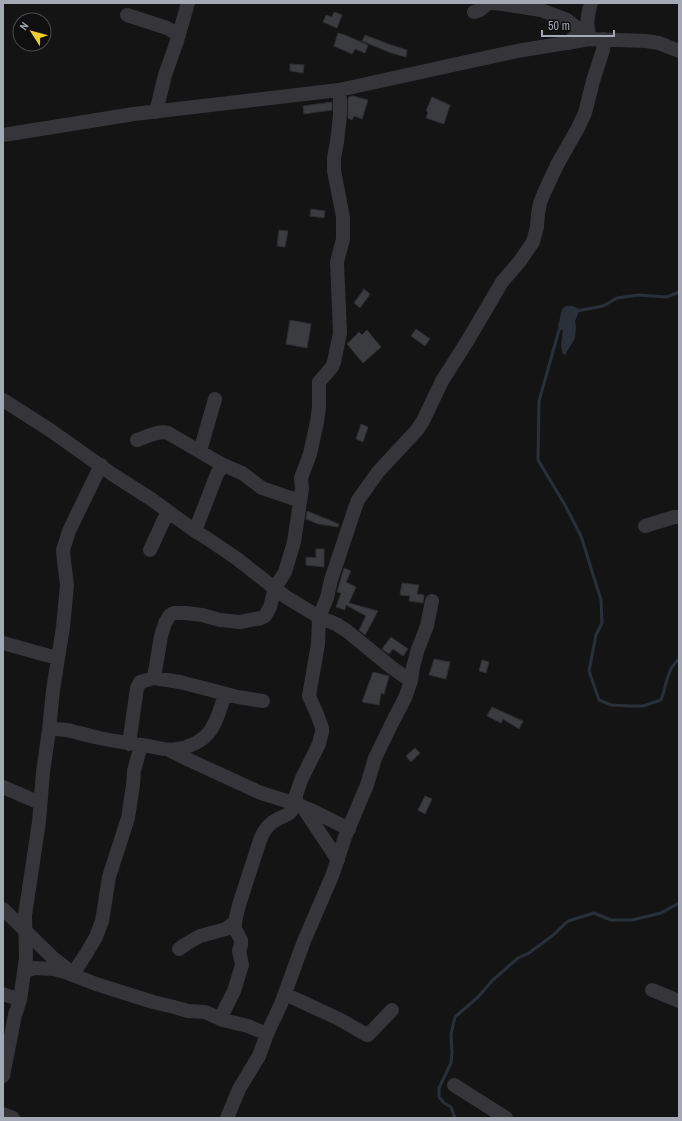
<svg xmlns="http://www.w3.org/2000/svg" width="682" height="1121" font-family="'Archivo Narrow',sans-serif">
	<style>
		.water { fill: #2a3039 }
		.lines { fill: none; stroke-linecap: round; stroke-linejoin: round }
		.stream { stroke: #2a3039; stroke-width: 3 }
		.building { fill: #3b3c3f; stroke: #2e2e31 }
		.minor { stroke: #35353a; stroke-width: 14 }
	</style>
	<rect width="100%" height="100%" fill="#141415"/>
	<path class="water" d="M 566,306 L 572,306 L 580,309 L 575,321 L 576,327 L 575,338 L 565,355 L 562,353 L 561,345 L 563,331 L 558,327 L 562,309 Z"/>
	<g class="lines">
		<path class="stream" d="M 577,311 L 603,306 L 617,298 L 638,295 L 667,297 L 679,292
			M 562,326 L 559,330 L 539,401 L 538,460 L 565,505 L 581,536 L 601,600 L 602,623 L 596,635 L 589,671 L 599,700 L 611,705 L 630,706 L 643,706 L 661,700 C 665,690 666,679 671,669 C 673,665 676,662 679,659
			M 455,1118 L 451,1107 L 444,1103 L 439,1097 L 439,1088 L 451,1063 L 452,1052 L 451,1034 L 455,1017 L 477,998 L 493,980 L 518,958 L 529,953 L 552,936 L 568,921 L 594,913 L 611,920 L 632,920 L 661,913 L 679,903"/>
	</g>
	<path class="building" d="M 334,12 L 342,15 L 337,28 L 323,22 L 326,15 L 332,17 Z
		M 338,33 L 345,35 L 368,45 L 365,53 L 355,49 L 352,54 L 334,46 Z
		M 365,35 L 391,45 L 407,50 L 406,57 L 391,53 L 362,41 Z
		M 290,64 L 304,65 L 303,73 L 290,71 Z
		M 353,96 L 368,100 L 362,119 L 354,116 L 352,120 L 348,118 L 348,99 L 349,97 Z
		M 432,97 L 450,105 L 444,124 L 426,118 L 428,112 L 426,111 Z
		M 332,102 L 332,110 L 304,114 L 303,106 Z
		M 311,209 L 325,211 L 324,218 L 310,216 Z
		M 279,230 L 288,231 L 285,247 L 277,246 Z
		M 364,289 L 370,294 L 360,308 L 354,303 Z
		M 290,320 L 311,324 L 307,348 L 286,344 Z
		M 416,329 L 430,339 L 425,346 L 411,336 Z
		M 367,330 L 381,347 L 363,363 L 347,344 L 359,332 L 362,335 Z
		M 361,424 L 368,427 L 363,442 L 356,439 Z
		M 307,511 L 339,524 L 338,527 L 318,524 L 306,519 Z
		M 316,549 L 324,549 L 324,567 L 306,565 L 306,557 L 316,558 Z
		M 344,568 L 351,571 L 346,582 L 356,587 L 349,603 L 378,611 L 365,635 L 359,630 L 366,616 L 346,605 L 345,610 L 336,607 L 341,593 L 337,592 Z
		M 402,583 L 419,585 L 417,594 L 424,595 L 423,603 L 409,601 L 410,596 L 400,595 Z
		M 391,637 L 408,649 L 403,656 L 393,649 L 389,654 L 382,649 Z
		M 434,659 L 450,662 L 446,679 L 429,675 Z
		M 482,660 L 489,662 L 486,673 L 479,671 Z
		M 373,672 L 389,676 L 384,694 L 381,693 L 379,705 L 362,702 Z
		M 492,707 L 523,721 L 519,729 L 503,719 L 501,723 L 487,716 Z
		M 415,748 L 420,753 L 411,762 L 406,756 Z
		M 425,796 L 432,799 L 425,814 L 418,810 Z"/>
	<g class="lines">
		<path class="minor" d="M 495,3 L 541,10 L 567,20 L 577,28 L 577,33 L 569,43
			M 474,12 L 480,10 L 488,3
			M 127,15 L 167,28 L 179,35
			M 590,39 C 586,25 587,17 591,3
			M 156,112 L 165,75 L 177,41 L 188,3
			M 3,135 L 134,114 L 339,90 L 517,51 L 590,39 L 646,41 L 659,43 L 679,51
			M 3,400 L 50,430 L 112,474 L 151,499 L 195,531 L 208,539 L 236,558 L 286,597 L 319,617 L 336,624 L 347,631 L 391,667 L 411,681
			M 137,440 C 146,437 159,430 168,433 L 223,465 L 242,473 L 262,488 L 300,501
			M 200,451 L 215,399
			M 645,526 L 674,517 L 679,517
			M 195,531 L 217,474 L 223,465
			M 150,550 L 168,511
			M 3,643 L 57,658
			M 154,678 L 161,636 L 165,623 L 170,615 L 174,613 L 186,613 L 202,615 L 220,620 L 240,622 L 261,618 L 265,616 L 270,607 L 275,588 L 285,572 L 294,542 L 302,489 L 301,478 L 310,454 L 317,422 L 319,407 L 319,382 L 332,367 L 334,362 L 340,333 L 337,262 L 343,239 L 343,217 L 334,171 L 334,158 L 337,142 L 340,115 L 340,101 L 339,90
			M 49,730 C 63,727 77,733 91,736 C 110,741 129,743 149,746 C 158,748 167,751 176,749 C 188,748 203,741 210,731 C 218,720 221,706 225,694
			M 129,744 L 137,688 L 140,682 L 154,678 L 180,682 L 238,697 L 263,701
			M 169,750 L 187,759 L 261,793 L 290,802 L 311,810 L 349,829
			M 3,787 L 40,803
			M 296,804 L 296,795 L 302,778 L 319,744 L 322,732 L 322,728 L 317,714 L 309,696 L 318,644 L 319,617 L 327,598 L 331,580 L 355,508 L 358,500 L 378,472 L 417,430 L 423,421 L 442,381 L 468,340 L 502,282 L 520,261 L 533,242 L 537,227 L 538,214 L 540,203 L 544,193 L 557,165 L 579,126 L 585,113 L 593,81 L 603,50 L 604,39
			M 302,806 L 338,860
			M 3,909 L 52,957 L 71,972
			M 179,949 L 186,944 L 200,936 L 226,929 L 235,922
			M 24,971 L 35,968 L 53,969 L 65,972 L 96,984 L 153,1002 L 174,1007 L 188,1011 L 205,1012 L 223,1020 L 248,1026 L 267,1034
			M 72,975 L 86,954 L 96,937 L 102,921 L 109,877 L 128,818 L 133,785 L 134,771 L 141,745
			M 652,990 L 679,1001
			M 3,994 L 20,1000
			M 285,994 L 339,1019 L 365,1034 L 368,1035 L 392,1010
			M 220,1019 L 234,991 L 242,965 L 239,951 L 241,945 L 241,940 L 235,929 L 235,922 L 239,905 L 260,840 C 263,832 268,824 276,820 C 286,814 291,817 294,803
			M 3,1076 L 15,1015 L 20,1000 L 26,958 L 25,915 L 39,822 L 43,772 L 49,730 L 53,690 L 63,627 L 67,585 L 64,561 L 63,550 L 69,531 L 101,465
			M 454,1085 L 506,1118
			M 3,1114 L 13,1118
			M 227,1118 L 239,1089 L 259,1056 L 267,1034 L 281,1004 L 304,941 L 332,876 L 345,837 L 367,785 L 375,758 L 392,723 L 405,698 L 411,681 L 413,667 L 418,649 L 427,626 L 432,601"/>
	</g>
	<rect width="682" height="1121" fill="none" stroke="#a5a8b5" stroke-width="8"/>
	<g transform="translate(32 32) rotate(306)"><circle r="19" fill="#0f0f10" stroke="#4b4c52"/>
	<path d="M0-3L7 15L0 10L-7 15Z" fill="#eecb32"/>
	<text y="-6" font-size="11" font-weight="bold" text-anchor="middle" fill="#a5a8b5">N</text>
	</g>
	<path d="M542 30v6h72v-6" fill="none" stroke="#a5a8b5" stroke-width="2"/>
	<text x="548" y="30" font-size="12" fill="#a5a8b5" stroke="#0f0f10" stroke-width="3" paint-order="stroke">50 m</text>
</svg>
